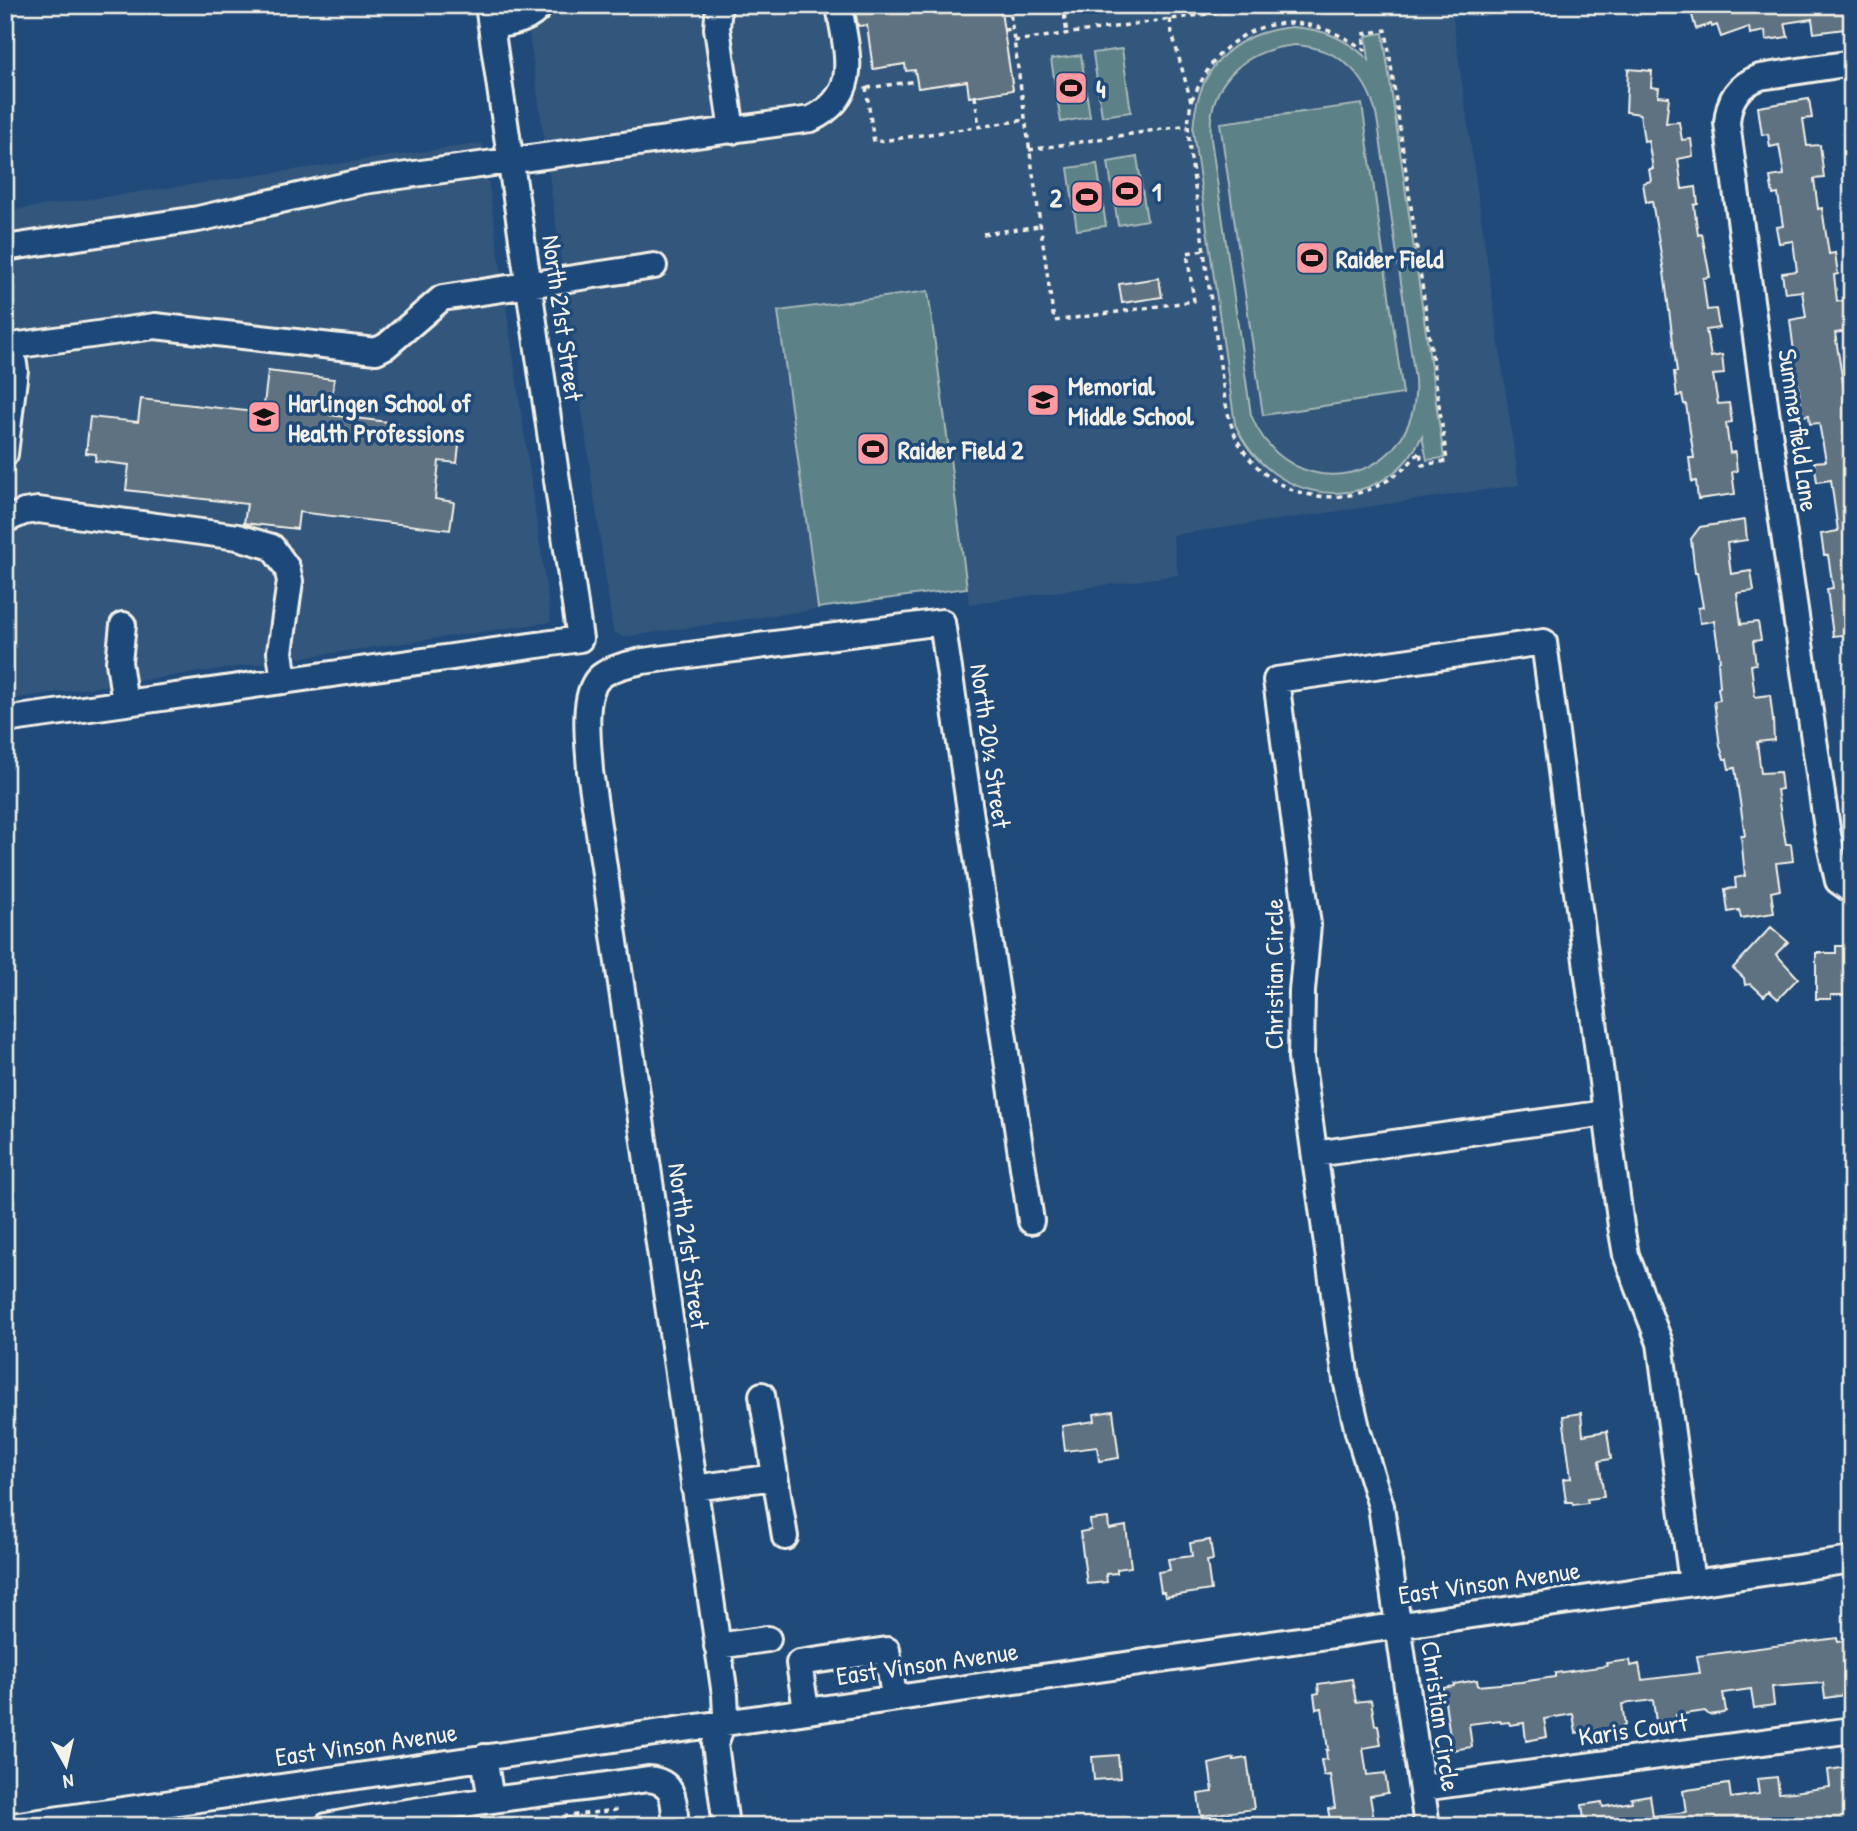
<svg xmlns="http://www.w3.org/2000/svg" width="1857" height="1831" font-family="'Patrick Hand',sans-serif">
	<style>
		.built { fill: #32567c }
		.green { fill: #5c8187; stroke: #a8b9b8; stroke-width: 2; fill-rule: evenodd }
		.building { fill: #5f7281; stroke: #f4f1e8; stroke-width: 2 }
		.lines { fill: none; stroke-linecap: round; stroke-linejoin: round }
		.minor-casing { stroke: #f4f1e8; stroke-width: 30 }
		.path { stroke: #f4f1e8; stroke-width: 3.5; stroke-dasharray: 5 5; stroke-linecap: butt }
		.minor { stroke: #1f4a7a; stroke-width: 24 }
		.labels { text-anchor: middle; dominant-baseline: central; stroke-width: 7; stroke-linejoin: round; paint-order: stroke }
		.poi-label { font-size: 26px; font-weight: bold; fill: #f4f1e8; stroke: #1f4a7a; text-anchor: start }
		.street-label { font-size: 26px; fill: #f4f1e8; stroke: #1f4a7a }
	</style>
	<rect width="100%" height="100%" fill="#1f4a7a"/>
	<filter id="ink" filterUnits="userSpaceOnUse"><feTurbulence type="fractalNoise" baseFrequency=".0143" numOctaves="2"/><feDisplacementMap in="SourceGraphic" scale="14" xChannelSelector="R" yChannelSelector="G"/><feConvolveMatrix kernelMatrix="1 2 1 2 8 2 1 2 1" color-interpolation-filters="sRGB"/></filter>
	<g filter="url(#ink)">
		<path class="built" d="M 525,5 L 1451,5 L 1519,485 L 1173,535 L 1178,575 L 969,604 L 967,588 L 623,637 L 613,631 Z
			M 483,143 L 551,622 L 5,700 L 5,211 Z"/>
		<path class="green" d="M 1292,27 C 1323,29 1346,38 1369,60 L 1366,36 L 1383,33 L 1444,458 L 1427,460 L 1422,436 C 1382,520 1270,507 1235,424 L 1193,131 C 1196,70 1231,33 1292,27 ZM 1295,45 C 1342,48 1371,78 1378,124 L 1415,379 C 1422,484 1290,512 1251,415 L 1211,139 C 1206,84 1243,50 1295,45 Z
			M 1122,49 L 1131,112 L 1102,116 L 1093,53 Z
			M 1081,55 L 1090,117 L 1061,122 L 1051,59 Z
			M 1362,104 L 1403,394 L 1263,415 L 1220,123 Z
			M 1137,157 L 1147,220 L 1118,225 L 1108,162 Z
			M 1097,164 L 1106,226 L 1077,230 L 1068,168 Z
			M 928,291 L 967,588 L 818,608 L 778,311 Z"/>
		<path class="building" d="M 854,5 L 1000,5 L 1013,90 L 969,97 L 967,81 L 918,88 L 915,70 L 906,71 L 905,64 L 873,69 L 867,25 L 858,26 Z
			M 1689,5 L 1852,5 L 1852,28 L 1814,33 L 1812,19 L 1785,23 L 1788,37 L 1766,40 L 1765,31 L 1750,34 L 1749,27 L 1721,37 L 1717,25 L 1712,27 L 1711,24 L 1696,29 Z
			M 1628,69 L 1652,71 L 1651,87 L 1659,88 L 1658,96 L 1669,97 L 1666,123 L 1679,122 L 1682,140 L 1691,139 L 1693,156 L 1678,159 L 1682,189 L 1696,187 L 1698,204 L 1694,205 L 1698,235 L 1702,234 L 1710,277 L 1703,278 L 1707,310 L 1716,309 L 1719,328 L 1706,330 L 1711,357 L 1722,355 L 1724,374 L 1713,375 L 1718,404 L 1729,403 L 1732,422 L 1726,423 L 1730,453 L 1735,452 L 1737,471 L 1732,472 L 1735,494 L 1698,499 L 1696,481 L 1692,482 L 1689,458 L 1694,458 L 1686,404 L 1684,404 L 1682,395 L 1677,396 L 1674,372 L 1677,372 L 1664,272 L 1652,201 L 1646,202 L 1643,183 L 1651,181 L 1649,169 L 1653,169 L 1648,140 L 1644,141 L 1640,114 L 1626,112 Z
			M 1809,99 L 1812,118 L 1803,119 L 1807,146 L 1820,145 L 1824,178 L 1814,179 L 1818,209 L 1822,208 L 1829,254 L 1835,253 L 1838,274 L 1834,275 L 1837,301 L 1844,301 L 1848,331 L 1835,333 L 1846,401 L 1852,400 L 1852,634 L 1833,636 L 1827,589 L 1833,588 L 1828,555 L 1824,555 L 1821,534 L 1838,531 L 1831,480 L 1817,482 L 1814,462 L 1826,461 L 1819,423 L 1810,424 L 1809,415 L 1802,416 L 1790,320 L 1806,317 L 1802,291 L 1785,293 L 1782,273 L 1797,271 L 1793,241 L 1779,243 L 1776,227 L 1783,226 L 1778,194 L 1773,195 L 1770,177 L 1784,175 L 1779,145 L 1770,147 L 1768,134 L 1762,135 L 1758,107 Z
			M 1159,278 L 1162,297 L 1122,303 L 1119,284 Z
			M 268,371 L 334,379 L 330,415 L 397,423 L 396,429 L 460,436 L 457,463 L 439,461 L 435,499 L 454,502 L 450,530 L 299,512 L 297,529 L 244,523 L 247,504 L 126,490 L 129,465 L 95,461 L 96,454 L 86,453 L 90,417 L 138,422 L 141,399 L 263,413 Z
			M 1745,520 L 1747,540 L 1727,543 L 1731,574 L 1751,571 L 1754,591 L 1737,593 L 1741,624 L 1758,622 L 1761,640 L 1753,641 L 1756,664 L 1751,665 L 1755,697 L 1770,695 L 1773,720 L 1774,740 L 1757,742 L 1761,773 L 1780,772 L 1782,789 L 1777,790 L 1782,822 L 1786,844 L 1791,844 L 1793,861 L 1776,863 L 1780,890 L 1771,892 L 1774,913 L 1741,918 L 1739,910 L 1728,912 L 1725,889 L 1736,888 L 1735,878 L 1745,876 L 1741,836 L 1745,836 L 1735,768 L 1729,769 L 1727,759 L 1724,759 L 1720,746 L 1714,701 L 1720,700 L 1718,688 L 1720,687 L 1718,662 L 1720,660 L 1714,621 L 1700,623 L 1698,608 L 1703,607 L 1697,573 L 1695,573 L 1691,539 L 1700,527 Z
			M 1771,927 L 1788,942 L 1776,954 L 1798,978 L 1778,999 L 1769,991 L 1764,996 L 1751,984 L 1745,985 L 1744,978 L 1733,968 Z
			M 1836,946 L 1852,946 L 1852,995 L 1831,995 L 1831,999 L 1816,999 L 1816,953 L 1836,953 Z
			M 1113,1411 L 1119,1458 L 1099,1461 L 1097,1447 L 1065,1451 L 1062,1426 L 1095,1421 L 1094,1414 Z
			M 1581,1413 L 1583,1435 L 1607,1431 L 1611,1459 L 1599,1461 L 1604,1497 L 1587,1499 L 1588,1503 L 1573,1505 L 1572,1502 L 1566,1502 L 1563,1479 L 1571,1478 L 1563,1416 Z
			M 1108,1518 L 1109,1529 L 1126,1526 L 1131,1567 L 1117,1569 L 1117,1573 L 1106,1574 L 1107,1582 L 1087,1584 L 1080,1532 L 1091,1530 L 1090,1520 Z
			M 1210,1540 L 1213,1560 L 1207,1561 L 1211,1590 L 1165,1597 L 1164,1592 L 1161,1592 L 1158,1572 L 1170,1570 L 1168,1559 L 1192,1556 L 1190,1543 Z
			M 1837,1638 L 1838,1642 L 1852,1640 L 1852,1693 L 1845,1695 L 1825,1698 L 1823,1683 L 1772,1687 L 1774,1705 L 1754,1708 L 1751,1689 L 1723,1693 L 1726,1711 L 1723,1713 L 1709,1715 L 1705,1711 L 1676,1715 L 1676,1719 L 1656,1722 L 1653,1700 L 1622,1704 L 1625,1725 L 1622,1727 L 1576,1733 L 1573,1714 L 1544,1719 L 1547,1737 L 1526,1741 L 1524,1723 L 1510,1725 L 1509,1722 L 1501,1723 L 1500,1720 L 1469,1724 L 1472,1747 L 1452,1750 L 1443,1688 L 1454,1686 L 1454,1684 L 1477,1680 L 1478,1686 L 1521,1682 L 1555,1677 L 1555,1673 L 1607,1666 L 1606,1663 L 1630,1660 L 1631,1666 L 1639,1664 L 1642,1680 L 1700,1673 L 1697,1656 Z
			M 1352,1679 L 1356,1702 L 1371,1700 L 1375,1725 L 1378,1725 L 1381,1745 L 1363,1748 L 1367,1775 L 1385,1773 L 1388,1793 L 1370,1796 L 1375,1826 L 1331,1826 L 1328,1809 L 1335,1808 L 1330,1775 L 1324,1776 L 1321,1760 L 1327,1759 L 1326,1750 L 1328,1750 L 1322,1708 L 1316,1709 L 1314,1694 L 1319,1693 L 1318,1684 Z
			M 1118,1755 L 1120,1778 L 1094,1780 L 1092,1757 Z
			M 1234,1758 L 1234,1760 L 1247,1758 L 1254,1809 L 1201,1816 L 1198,1794 L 1213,1792 L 1209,1764 Z
			M 1848,1767 L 1852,1797 L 1852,1826 L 1585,1826 L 1582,1805 L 1602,1802 L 1603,1807 L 1632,1802 L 1631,1798 L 1650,1795 L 1653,1816 L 1686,1812 L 1683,1791 L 1687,1790 L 1729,1784 L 1731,1798 L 1759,1794 L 1757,1779 L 1777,1777 L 1779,1793 L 1794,1792 L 1830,1787 L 1828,1770 Z"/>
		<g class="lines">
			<defs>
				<path id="minor" d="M 719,5 L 717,28 L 732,131
					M 491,26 C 510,23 529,22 541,5
					M 1852,63 L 1760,77 C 1737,86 1729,99 1727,123 L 1766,411 L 1828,835 L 1838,881 L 1852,891
					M 5,248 L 198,219 L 364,181 L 811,119 C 863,94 846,52 839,5
					M 5,347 L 155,326 L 376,351 L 386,346 L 442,298 L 654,266
					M 5,454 L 15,370 L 11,347
					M 5,520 L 24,512 L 38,510 L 238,537 L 272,547 L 287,568 L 290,581 L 280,652 L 284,681
					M 123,625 L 119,662 L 125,703
					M 5,720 L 580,639 L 488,5
					M 1315,1154 L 1606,1113
					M 762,1395 L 785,1537
					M 694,1488 L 774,1477
					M 717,1646 L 768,1639
					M 806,1710 L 799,1663 L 887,1650 L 894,1697
					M 484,1757 L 491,1800
					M 1422,1788 L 1852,1730
					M 12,1826 L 1852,1560
					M 327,1826 C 433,1805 541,1795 648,1779 C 677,1782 673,1802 676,1826
					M 726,1826 L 715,1744 L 726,1714 L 725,1695 L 590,771 C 589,746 580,692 601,676 C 613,667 629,664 643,661 L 942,622 L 1031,1221
					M 1427,1826 L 1381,1506 L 1358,1432 L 1346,1380 L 1301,1058 L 1302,991 L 1308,925 L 1276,680 L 1544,642 L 1621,1226 L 1626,1255 L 1660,1343 L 1692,1583"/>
			</defs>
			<use href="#minor" class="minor-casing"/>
			<path class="path" d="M 1009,5 L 1054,321 L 1194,301 L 1187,253 L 1204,250
				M 1063,5 L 1067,34
				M 1170,19 L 1172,33 L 1191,101 L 1188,125 L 1190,152 L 1225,400 C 1229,418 1233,436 1244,451 C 1288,514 1375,510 1420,451 L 1422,465 L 1447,461 L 1386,30 L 1363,34 L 1365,50 C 1318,18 1265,9 1220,54 C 1207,68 1200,84 1191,101
				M 1004,30 L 1012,29
				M 1014,41 L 1243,9 L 1246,5
				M 866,87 L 874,142 L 1025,120
				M 867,88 L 917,81
				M 975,96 L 979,127
				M 1029,150 L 1188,125
				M 983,234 L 1040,226
				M 569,1816 L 571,1826
				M 546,1826 L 552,1819 L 560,1817 L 616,1810 L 617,1825"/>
			<use href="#minor" class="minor"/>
		</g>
	</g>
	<defs>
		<symbol id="stadium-square" viewBox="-11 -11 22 22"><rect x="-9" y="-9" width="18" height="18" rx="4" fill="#ff9aa2" stroke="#1f4a7a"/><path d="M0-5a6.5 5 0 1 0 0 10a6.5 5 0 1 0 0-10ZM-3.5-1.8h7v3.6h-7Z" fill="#111"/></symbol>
		<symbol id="school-square" viewBox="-11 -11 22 22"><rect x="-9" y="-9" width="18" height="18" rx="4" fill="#ff9aa2" stroke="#1f4a7a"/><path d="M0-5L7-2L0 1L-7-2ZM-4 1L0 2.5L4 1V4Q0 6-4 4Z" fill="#111"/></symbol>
	</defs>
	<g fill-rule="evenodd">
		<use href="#stadium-square" x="1052" y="69" width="38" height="38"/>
		<use href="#stadium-square" x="1108" y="172" width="38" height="38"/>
		<use href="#stadium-square" x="1068" y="178" width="38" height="38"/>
		<use href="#stadium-square" x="1293" y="239" width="38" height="38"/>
		<use href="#school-square" x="1024" y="381" width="38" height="38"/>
		<use href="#school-square" x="245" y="398" width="38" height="38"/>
		<use href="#stadium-square" x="854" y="430" width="38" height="38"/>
	</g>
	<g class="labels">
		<g class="poi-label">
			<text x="1096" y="88">4</text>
			<text x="1152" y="191">1</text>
			<text x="1062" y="197" text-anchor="end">2</text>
			<text x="1336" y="258">Raider Field</text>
			<text x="1068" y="385">Memorial<tspan x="1068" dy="30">Middle School</tspan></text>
			<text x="288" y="402">Harlingen School of<tspan x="288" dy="30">Health Professions</tspan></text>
			<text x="898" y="449">Raider Field 2</text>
		</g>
		<g class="street-label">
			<text transform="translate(563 318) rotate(82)">North 21st Street</text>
			<text transform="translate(1799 430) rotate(82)">Summerfield Lane</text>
			<text transform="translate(991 746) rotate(82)">North 20½ Street</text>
			<text transform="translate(1273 974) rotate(-90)">Christian Circle</text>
			<text transform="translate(689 1246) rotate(82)">North 21st Street</text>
			<text transform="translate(1489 1582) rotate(-8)">East Vinson Avenue</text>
			<text transform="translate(927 1663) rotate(-8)">East Vinson Avenue</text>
			<text transform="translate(1441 1716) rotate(82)">Christian Circle</text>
			<text transform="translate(1633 1729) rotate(-8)">Karis Court</text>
			<text transform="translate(366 1744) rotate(-8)">East Vinson Avenue</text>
		</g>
	</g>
	<rect width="1857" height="1831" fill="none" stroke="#1f4a7a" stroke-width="28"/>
	<rect x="14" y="14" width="1829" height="1803" fill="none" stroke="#f4f1e8" stroke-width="2.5" filter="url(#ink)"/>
	<g transform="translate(66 1765) rotate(172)" stroke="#1f4a7a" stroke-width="5" paint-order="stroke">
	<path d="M0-5L12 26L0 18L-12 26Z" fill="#f4f1e8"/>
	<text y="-10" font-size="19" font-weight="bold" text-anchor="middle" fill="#f4f1e8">N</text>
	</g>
</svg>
